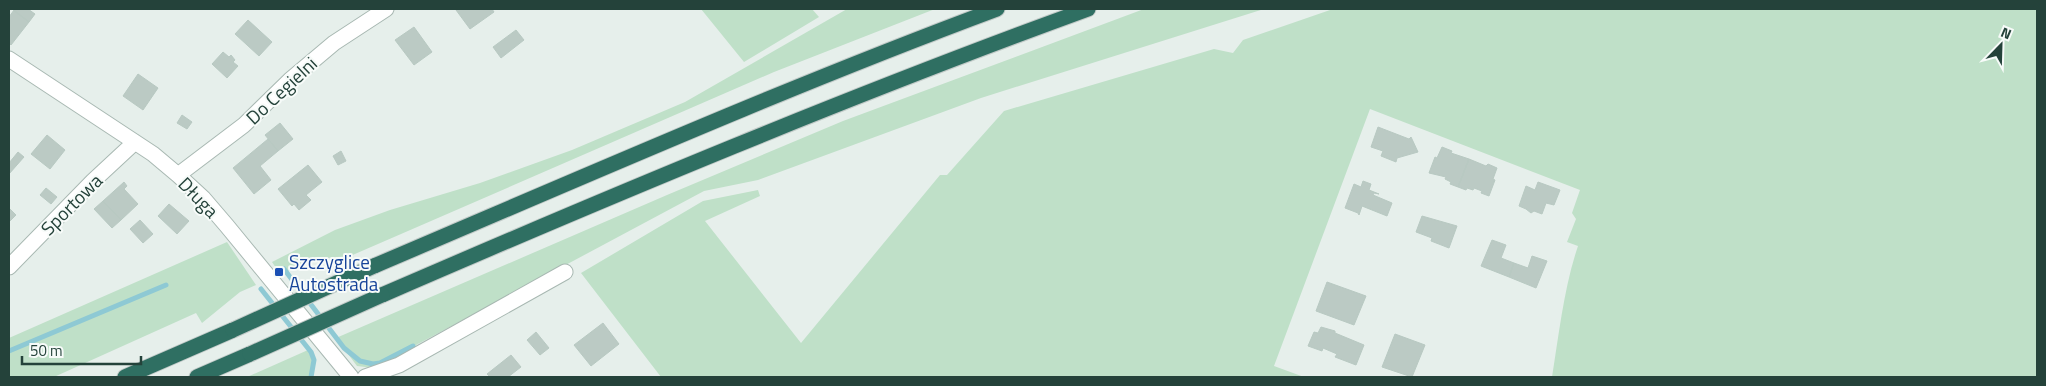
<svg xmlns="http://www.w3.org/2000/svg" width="2046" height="386" font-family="'Titillium Web',sans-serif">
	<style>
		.green { fill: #bfe0c8 }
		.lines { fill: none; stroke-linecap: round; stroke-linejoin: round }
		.stream { stroke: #8ec9d4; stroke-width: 5 }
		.building { fill: #bbcac4; stroke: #b8c9c2 }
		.minor-casing { stroke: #a8b8b2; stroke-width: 17 }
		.highway-casing { stroke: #c2cac8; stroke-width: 17 }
		.minor { stroke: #fff; stroke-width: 15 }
		.highway { stroke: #2f6f62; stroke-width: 15 }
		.highway-bridge-casing { stroke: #c2cac8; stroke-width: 17; stroke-linecap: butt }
		.highway-bridge { stroke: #2f6f62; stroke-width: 15 }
		.transit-dot { fill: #1a4fb4; stroke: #f7fbf9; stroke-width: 2 }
		.labels { text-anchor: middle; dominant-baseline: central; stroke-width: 4; stroke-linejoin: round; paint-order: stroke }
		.street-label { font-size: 19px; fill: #24423a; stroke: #f7fbf9 }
		.transit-label { font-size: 19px; fill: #164399; stroke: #f7fbf9; text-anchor: start }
	</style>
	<rect width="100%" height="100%" fill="#e6efeb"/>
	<path class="green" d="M 701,9 L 812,9 L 819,17 L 744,62 Z
		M 847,9 L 935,9 L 774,72 L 348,257 C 324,255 302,265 280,274 L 272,262 L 335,230 L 390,210 L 480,183 L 572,150 L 685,102 Z
		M 1144,9 L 1264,9 L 981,98 L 758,180 L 704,191 L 373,368 L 357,366 L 336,338 L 667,195 L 843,121 Z
		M 1333,9 L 2037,9 L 2037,377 L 1552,377 C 1559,334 1564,287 1578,246 L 1567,242 L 1576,219 L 1572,213 L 1580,190 L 1370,109 L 1274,366 L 1304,377 L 661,377 L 581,273 L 703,201 L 758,190 L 760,196 L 705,221 L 801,343 L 940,175 L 947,175 L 1004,111 L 1214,49 L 1233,53 L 1243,40 Z
		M 227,242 L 256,285 L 240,292 L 202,323 L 196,313 L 54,377 L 9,377 L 9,338 Z
		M 308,350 L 313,363 L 309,377 L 247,377 Z"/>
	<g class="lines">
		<path class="stream" d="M 284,269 L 344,348 L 360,361 L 373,364 L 380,363 L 413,346
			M 261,289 L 311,352 L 314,360 L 311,377
			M 9,351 L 166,285"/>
	</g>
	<path class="building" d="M 16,9 L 28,9 L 35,14 L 29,22 L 14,11 Z
		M 458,9 L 492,9 L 494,12 L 470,29 L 456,10 Z
		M 14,10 L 29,22 L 11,45 L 9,43 L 9,17 Z
		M 248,20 L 272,42 L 259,56 L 235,34 Z
		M 414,27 L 432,52 L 414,65 L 395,40 Z
		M 516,30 L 524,40 L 501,58 L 493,47 Z
		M 223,52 L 229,57 L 231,55 L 235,60 L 233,62 L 238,66 L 227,78 L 212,64 Z
		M 138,74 L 158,88 L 143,110 L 123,96 Z
		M 182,115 L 192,122 L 187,129 L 177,123 Z
		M 280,123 L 293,139 L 278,151 L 265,135 Z
		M 1378,127 L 1409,139 L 1411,137 L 1418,152 L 1397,158 L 1396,162 L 1381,156 L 1383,151 L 1371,147 Z
		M 47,135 L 65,150 L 50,169 L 31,154 Z
		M 268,139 L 278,151 L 260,166 L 271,180 L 254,194 L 233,168 Z
		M 1442,147 L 1452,151 L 1451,153 L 1469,159 L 1458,187 L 1450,184 L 1451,182 L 1445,179 L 1446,177 L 1429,173 L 1435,157 L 1437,158 Z
		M 341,151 L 346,161 L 338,165 L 333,156 Z
		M 18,152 L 24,157 L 9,174 L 9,163 Z
		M 1469,159 L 1486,166 L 1488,164 L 1497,168 L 1493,179 L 1495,180 L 1489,196 L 1481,193 L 1482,191 L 1474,188 L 1473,190 L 1467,188 L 1466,190 L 1458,187 Z
		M 308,165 L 322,182 L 306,195 L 311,200 L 299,210 L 294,204 L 292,206 L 278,189 Z
		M 1363,181 L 1371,184 L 1369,190 L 1379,194 L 1374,193 L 1373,195 L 1392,203 L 1387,216 L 1362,206 L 1359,215 L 1358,213 L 1345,208 L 1354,184 L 1361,187 Z
		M 124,182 L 127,186 L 124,189 L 138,204 L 121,220 L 103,201 Z
		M 1538,182 L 1560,190 L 1554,205 L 1546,203 L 1542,214 L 1534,211 L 1531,213 L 1526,209 L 1519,206 L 1526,186 L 1535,190 Z
		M 46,188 L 57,197 L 51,204 L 40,195 Z
		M 103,201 L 121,220 L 112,228 L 94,209 Z
		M 169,204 L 189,221 L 177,234 L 158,216 Z
		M 9,208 L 16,215 L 9,222 Z
		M 1422,216 L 1457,226 L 1449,248 L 1431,241 L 1432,238 L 1416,232 Z
		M 140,220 L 153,234 L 143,243 L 130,229 Z
		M 1492,240 L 1506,245 L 1501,258 L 1514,263 L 1509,277 L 1481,266 Z
		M 1532,256 L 1547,261 L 1536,288 L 1509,277 L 1514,263 L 1528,268 Z
		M 1327,282 L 1366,296 L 1354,325 L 1316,311 Z
		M 603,323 L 619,344 L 591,366 L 574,345 Z
		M 1321,327 L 1335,331 L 1335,333 L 1364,345 L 1356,365 L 1335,357 L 1337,354 L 1323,348 L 1322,351 L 1308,346 L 1314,332 L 1318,333 Z
		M 536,332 L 549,348 L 540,355 L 527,340 Z
		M 1395,334 L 1425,345 L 1412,377 L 1382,367 Z
		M 511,355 L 521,367 L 508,377 L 490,377 L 487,374 Z"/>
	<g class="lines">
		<defs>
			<path id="minor" d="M 9,59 L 153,154 L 178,175 L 203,198 L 227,226 L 351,377
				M 178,175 L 244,125 L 290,80 L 334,43 L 386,9
				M 9,267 L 93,181 L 135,142
				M 365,377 L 399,365 L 565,272"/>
			<path id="highway" d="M 374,266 C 581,178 787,87 997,9
				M 382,295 C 615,194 849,96 1088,9
				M 125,377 L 233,330
				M 197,377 L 250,354"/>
		</defs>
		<use href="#minor" class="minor-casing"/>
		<use href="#highway" class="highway-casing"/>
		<use href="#minor" class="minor"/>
		<use href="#highway" class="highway"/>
		<defs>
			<path id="highway-bridge" d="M 233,330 L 374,266
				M 250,354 L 382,295"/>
		</defs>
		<use href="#highway-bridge" class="highway-bridge-casing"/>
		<use href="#highway-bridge" class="highway-bridge"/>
	</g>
	<rect class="transit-dot" x="274" y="267" width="10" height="10" rx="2.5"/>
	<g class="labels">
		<g class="street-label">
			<text transform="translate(281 90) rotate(-43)">Do Cegielni</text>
			<text transform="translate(199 197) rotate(46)">Długa</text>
			<text transform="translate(71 204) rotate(-45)">Sportowa</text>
		</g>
		<g class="transit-label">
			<text x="289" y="261">Szczyglice<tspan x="289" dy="22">Autostrada</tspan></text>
		</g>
	</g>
	<rect width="2046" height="386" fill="none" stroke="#24423a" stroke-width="20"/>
	<g transform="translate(2001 45) rotate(23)" stroke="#f7fbf9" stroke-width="4" paint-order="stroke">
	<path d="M0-4L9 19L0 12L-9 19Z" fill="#24423a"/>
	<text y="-8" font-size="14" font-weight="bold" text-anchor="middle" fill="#24423a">N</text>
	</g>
	<path d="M22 356v8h119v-8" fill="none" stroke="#24423a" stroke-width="2.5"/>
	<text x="30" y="356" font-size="15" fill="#24423a" stroke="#f7fbf9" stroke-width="4" paint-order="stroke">50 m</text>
</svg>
